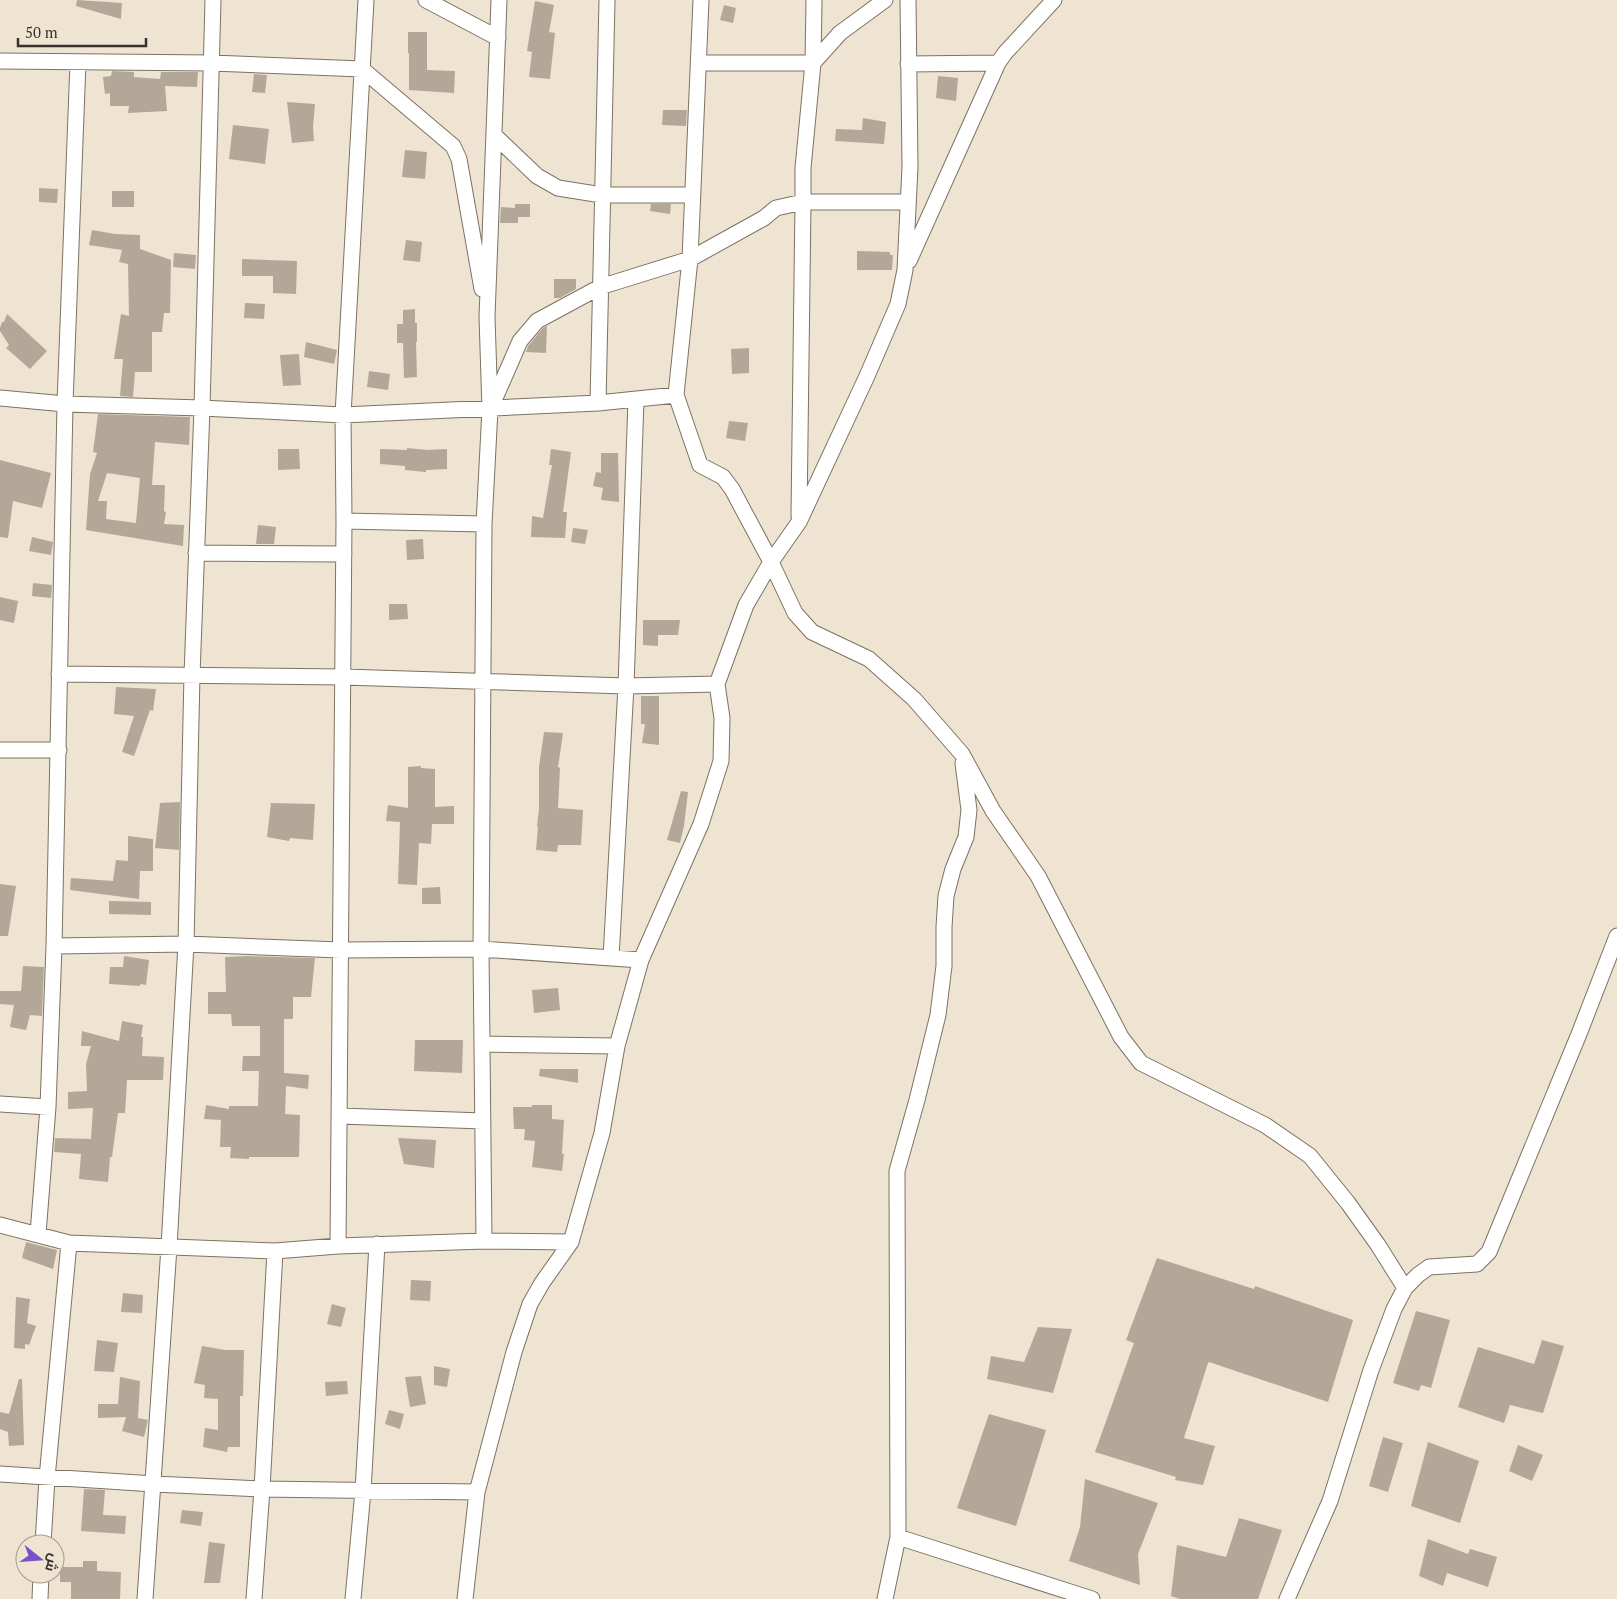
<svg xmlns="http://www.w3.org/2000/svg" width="1617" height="1599" font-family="'PT Serif',Cairo,serif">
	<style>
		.building { fill: #b3a898; fill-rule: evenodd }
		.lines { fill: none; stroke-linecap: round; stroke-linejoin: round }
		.minor-casing { stroke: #7d7263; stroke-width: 17 }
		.minor { stroke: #fff; stroke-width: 15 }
	</style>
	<rect width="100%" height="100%" fill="#efe3d2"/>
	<path class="building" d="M 77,0 L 122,3 L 121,19 L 76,6 Z
		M 535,1 L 554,5 L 549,32 L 555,33 L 550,79 L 529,77 L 532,52 L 527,51 Z
		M 724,5 L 736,8 L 733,23 L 720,20 Z
		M 408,32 L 427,32 L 427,70 L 455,71 L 454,93 L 409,90 L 409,53 L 408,53 Z
		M 112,71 L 134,72 L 134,77 L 160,79 L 161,72 L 198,72 L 197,87 L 165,86 L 167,111 L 128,113 L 129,106 L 110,106 L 110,93 L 105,94 L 103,77 L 111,76 Z
		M 254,74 L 267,75 L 265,93 L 252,92 Z
		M 938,76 L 958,78 L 956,101 L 936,98 Z
		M 287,102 L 315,104 L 313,127 L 314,141 L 292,143 Z
		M 663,110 L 687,110 L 686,126 L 662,125 Z
		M 863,118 L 886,122 L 884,144 L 835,141 L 836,129 L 862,130 Z
		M 233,125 L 269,129 L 265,164 L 229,159 Z
		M 405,150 L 427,152 L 425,179 L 402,177 Z
		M 39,188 L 58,189 L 57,203 L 39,202 Z
		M 112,191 L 134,191 L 134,207 L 112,207 Z
		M 515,204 L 530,204 L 530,217 L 518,217 L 518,223 L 500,223 L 501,207 L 515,208 Z
		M 651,204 L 671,204 L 670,214 L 650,211 Z
		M 92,230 L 115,234 L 140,235 L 140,249 L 171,260 L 170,313 L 164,313 L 162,332 L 152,332 L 152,372 L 135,372 L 133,397 L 120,396 L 123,359 L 114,359 L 121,314 L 129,316 L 128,264 L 119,262 L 122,250 L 89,245 Z
		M 406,240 L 422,242 L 420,262 L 403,260 Z
		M 857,251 L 890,252 L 890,255 L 893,255 L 892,270 L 857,270 Z
		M 174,253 L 196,255 L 195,269 L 173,267 Z
		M 242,259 L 297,261 L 296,294 L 273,293 L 273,276 L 242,276 Z
		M 554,279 L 576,279 L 576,289 L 560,298 L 554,298 Z
		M 245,303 L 265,304 L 264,319 L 244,318 Z
		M 415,309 L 415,323 L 417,323 L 417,342 L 416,342 L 417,377 L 404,378 L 403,343 L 397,343 L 397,324 L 403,324 L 403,310 Z
		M 7,314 L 47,351 L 30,369 L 6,348 L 9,345 L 0,331 L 0,328 L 2,322 L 4,322 Z
		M 547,326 L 546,353 L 526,352 L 528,346 L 543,328 Z
		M 306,342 L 337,350 L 334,364 L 304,357 Z
		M 749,348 L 749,373 L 732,374 L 731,349 Z
		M 299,354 L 301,385 L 283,386 L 280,355 Z
		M 369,371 L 390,374 L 388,390 L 367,387 Z
		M 98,414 L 190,417 L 189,445 L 155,442 L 152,485 L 165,485 L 164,511 L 166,512 L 164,524 L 184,525 L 183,546 L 86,530 L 90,474 L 97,453 L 93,452 ZM 107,473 L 140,478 L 136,523 L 106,519 L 107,501 L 98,501 Z
		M 729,421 L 748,423 L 745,441 L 726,438 Z
		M 407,448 L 428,450 L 447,449 L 447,469 L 426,470 L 426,472 L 405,470 L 405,466 L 380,464 L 380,449 L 407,450 Z
		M 278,449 L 299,449 L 300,469 L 278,470 Z
		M 551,449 L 571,452 L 563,512 L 567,512 L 565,538 L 531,537 L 532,516 L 543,518 L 552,465 L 549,465 Z
		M 601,453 L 618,453 L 619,502 L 601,500 L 603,488 L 593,486 L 596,472 L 601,473 Z
		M 0,460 L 51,473 L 42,508 L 13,501 L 8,538 L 0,537 Z
		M 258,525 L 276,527 L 274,544 L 256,544 Z
		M 573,528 L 588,530 L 585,544 L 571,542 Z
		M 32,537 L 53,542 L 51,555 L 29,551 Z
		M 423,539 L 424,559 L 407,560 L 406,540 Z
		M 33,583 L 52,585 L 51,598 L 32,596 Z
		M 0,597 L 18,601 L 14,623 L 0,620 Z
		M 389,604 L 407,604 L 408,619 L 389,620 Z
		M 643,620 L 680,620 L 678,635 L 658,635 L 658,646 L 643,645 Z
		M 116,687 L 156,689 L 153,711 L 150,710 L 134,756 L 122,752 L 134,716 L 114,714 Z
		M 641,696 L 659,696 L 659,745 L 642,743 L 645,724 L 641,724 Z
		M 544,732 L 563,733 L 558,767 L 560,768 L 558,808 L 583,810 L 581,845 L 558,845 L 557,852 L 536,850 L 538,827 L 537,827 L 539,808 L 539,767 Z
		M 421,766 L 421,768 L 435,769 L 435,807 L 454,806 L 454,824 L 432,824 L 431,844 L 419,843 L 417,885 L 398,884 L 400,822 L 386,821 L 388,805 L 408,808 L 408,767 Z
		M 681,791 L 688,792 L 684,826 L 680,843 L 667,840 Z
		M 180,802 L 179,850 L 155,848 L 160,803 Z
		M 271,803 L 315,804 L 313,840 L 290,838 L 289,841 L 267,837 Z
		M 128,836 L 153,839 L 153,871 L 140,871 L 139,899 L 70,890 L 71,878 L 113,881 L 116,860 L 128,861 Z
		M 0,884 L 16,886 L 8,936 L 0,936 Z
		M 440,887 L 441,904 L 422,904 L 422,888 Z
		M 109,901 L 151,902 L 151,915 L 109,914 Z
		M 124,956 L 149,960 L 146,985 L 140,984 L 140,986 L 109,984 L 110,967 L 123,967 Z
		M 247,956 L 315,958 L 311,997 L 293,997 L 293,1019 L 284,1019 L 284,1073 L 309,1075 L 308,1089 L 286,1086 L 285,1114 L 300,1115 L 299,1157 L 249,1157 L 249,1159 L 230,1158 L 231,1147 L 220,1147 L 221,1120 L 204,1119 L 206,1105 L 229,1109 L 229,1106 L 258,1106 L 259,1071 L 242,1071 L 243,1056 L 260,1056 L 260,1026 L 232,1026 L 231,1014 L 208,1014 L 208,992 L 226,992 L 225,957 Z
		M 23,966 L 44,967 L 42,1016 L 30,1015 L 26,1030 L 10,1027 L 14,1005 L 0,1004 L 0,991 L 21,991 Z
		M 558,988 L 560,1010 L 534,1013 L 532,990 Z
		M 122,1021 L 143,1025 L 141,1037 L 143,1037 L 142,1056 L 164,1057 L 163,1080 L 127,1080 L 125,1113 L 118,1113 L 112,1157 L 110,1157 L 108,1182 L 79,1179 L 81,1154 L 54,1152 L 55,1138 L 91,1139 L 93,1108 L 68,1109 L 68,1092 L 87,1091 L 86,1064 L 91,1046 L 81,1046 L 82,1031 L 119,1041 Z
		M 415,1040 L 463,1040 L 462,1073 L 414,1071 Z
		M 540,1069 L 578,1069 L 578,1083 L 539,1076 Z
		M 532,1105 L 552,1105 L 552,1119 L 564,1120 L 562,1154 L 564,1154 L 562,1171 L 532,1167 L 535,1141 L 524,1140 L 525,1129 L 514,1129 L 513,1107 L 532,1107 Z
		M 398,1138 L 436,1140 L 434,1168 L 404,1164 Z
		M 26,1242 L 57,1250 L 53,1269 L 22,1258 Z
		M 1157,1258 L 1254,1289 L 1255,1286 L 1353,1320 L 1328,1402 L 1209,1362 L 1208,1363 L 1184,1438 L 1215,1446 L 1203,1485 L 1175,1480 L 1176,1477 L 1095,1452 L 1134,1343 L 1126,1340 Z
		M 411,1280 L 431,1281 L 430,1301 L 410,1300 Z
		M 123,1293 L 143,1295 L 142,1313 L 121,1312 Z
		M 16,1297 L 30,1299 L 27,1323 L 36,1326 L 29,1345 L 25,1344 L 25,1349 L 14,1348 Z
		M 332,1304 L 346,1308 L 341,1327 L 327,1324 Z
		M 1416,1311 L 1450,1320 L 1431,1388 L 1421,1385 L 1419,1391 L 1393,1383 Z
		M 1038,1327 L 1072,1329 L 1053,1393 L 987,1379 L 991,1356 L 1024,1362 Z
		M 97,1340 L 118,1343 L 114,1372 L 94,1371 Z
		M 1542,1340 L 1564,1346 L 1543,1413 L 1510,1405 L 1504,1423 L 1458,1407 L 1478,1347 L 1534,1364 Z
		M 202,1346 L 225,1350 L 244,1350 L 243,1396 L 240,1396 L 240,1447 L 228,1447 L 227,1452 L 203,1447 L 205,1428 L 218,1430 L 218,1399 L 204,1398 L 205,1385 L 194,1383 Z
		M 434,1366 L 450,1369 L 447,1387 L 434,1385 Z
		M 421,1376 L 426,1404 L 410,1407 L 405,1377 Z
		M 120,1377 L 140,1381 L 138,1418 L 148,1420 L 144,1437 L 122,1431 L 126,1417 L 98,1418 L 98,1404 L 118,1404 Z
		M 19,1379 L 22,1379 L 24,1445 L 9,1446 L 8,1432 L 0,1429 L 0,1412 L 9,1414 Z
		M 347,1381 L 348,1394 L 326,1396 L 325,1382 Z
		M 389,1410 L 404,1414 L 400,1429 L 385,1424 Z
		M 989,1414 L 1046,1430 L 1016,1526 L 957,1508 Z
		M 1383,1437 L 1403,1443 L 1388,1492 L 1369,1486 Z
		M 1428,1442 L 1479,1461 L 1460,1523 L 1411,1506 Z
		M 1518,1445 L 1543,1455 L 1532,1481 L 1509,1471 Z
		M 1085,1479 L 1158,1503 L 1138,1554 L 1140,1585 L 1069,1561 L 1080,1527 Z
		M 84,1489 L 105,1490 L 103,1515 L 126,1516 L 125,1534 L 81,1531 Z
		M 182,1510 L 203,1512 L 201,1526 L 180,1523 Z
		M 1239,1518 L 1282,1530 L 1258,1599 L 1180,1599 L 1171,1596 L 1177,1545 L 1226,1557 Z
		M 1428,1539 L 1468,1554 L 1470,1549 L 1497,1557 L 1488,1587 L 1447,1573 L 1443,1586 L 1419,1576 Z
		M 209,1542 L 225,1544 L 220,1583 L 204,1583 Z
		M 83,1561 L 97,1561 L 97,1571 L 121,1572 L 120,1599 L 71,1599 L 71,1582 L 60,1582 L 60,1567 L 83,1567 Z"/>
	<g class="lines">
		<defs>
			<path id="minor" d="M 426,0 L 498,38
				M 701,0 L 690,259 L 676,395 L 700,465 L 723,477 L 732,489 L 771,562 L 795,613 L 812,632 L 869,659 L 914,699 L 962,754 L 993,811 L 1038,876 L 1121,1037 L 1141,1063 L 1265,1125 L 1310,1156 L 1348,1203 L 1378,1245 L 1405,1288
				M 0,61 L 212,63 L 362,69 L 453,146 L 459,159 L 482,289
				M 699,63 L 813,63 L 814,0
				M 908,64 L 998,63
				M 494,135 L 537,176 L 558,188 L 602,195 L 693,195
				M 909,261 L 998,63 L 1005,53 L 1054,0
				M 0,398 L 65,404 L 202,408 L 343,415 L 598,403 L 676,395
				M 598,403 L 607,0
				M 492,405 L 520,341 L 537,321 L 600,287 L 690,259 L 764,218 L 776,208 L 803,202 L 803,168 L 813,63 L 840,33 L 885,0
				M 799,516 L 803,202 L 908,202
				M 344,521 L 484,524
				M 196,553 L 344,554
				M 59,674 L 343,677 L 626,686 L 717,684
				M 0,750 L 59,750
				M 54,946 L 186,944 L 341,950 L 481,949 L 641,960
				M 611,958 L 626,686 L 636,400
				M 482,1044 L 617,1046
				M 0,1104 L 48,1107
				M 340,1116 L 483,1121
				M 0,1225 L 69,1243 L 275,1251 L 338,1246 L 484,1241 L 571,1242
				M 38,1234 L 48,1107 L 54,946 L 65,404 L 78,62
				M 484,1241 L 481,949 L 484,524 L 490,409 L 487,317 L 499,0
				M 338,1246 L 344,521 L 343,415 L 366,0
				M 0,1474 L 154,1484 L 262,1489 L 477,1492
				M 898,1537 L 1092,1599
				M 43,1544 L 47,1478 L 69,1243
				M 40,1599 L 41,1574
				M 145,1599 L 169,1247 L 186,944 L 192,675 L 202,408 L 213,0
				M 254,1599 L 262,1489 L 275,1251
				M 353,1599 L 363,1491 L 377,1244
				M 465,1599 L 477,1492 L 514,1352 L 530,1304 L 542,1283 L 571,1242 L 602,1133 L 617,1046 L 641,960 L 701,824 L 721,761 L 722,718 L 717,684 L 746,605 L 771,562 L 799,522 L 867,376 L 898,304 L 905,270 L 910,167 L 908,0
				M 885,1599 L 898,1537 L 897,1171 L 917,1100 L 938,1015 L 944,966 L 944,927 L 946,896 L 953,869 L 966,837 L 969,810 L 963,763
				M 1287,1599 L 1330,1501 L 1371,1370 L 1394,1309 L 1405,1288 L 1418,1275 L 1429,1267 L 1477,1264 L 1489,1252 L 1579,1034 L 1617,936"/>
		</defs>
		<use href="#minor" class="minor-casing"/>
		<use href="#minor" class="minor"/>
	</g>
	<g transform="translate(40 1559) rotate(107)"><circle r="24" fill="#efe3d2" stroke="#a59c90"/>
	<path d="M0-4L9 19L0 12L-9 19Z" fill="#7a50c9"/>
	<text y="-8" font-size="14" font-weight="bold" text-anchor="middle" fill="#37322c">ش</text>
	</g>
	<path d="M18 38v8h128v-8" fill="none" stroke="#37322c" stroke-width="2.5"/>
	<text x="25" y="38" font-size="15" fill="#37322c" stroke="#efe3d2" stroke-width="4" paint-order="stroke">50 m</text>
</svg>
